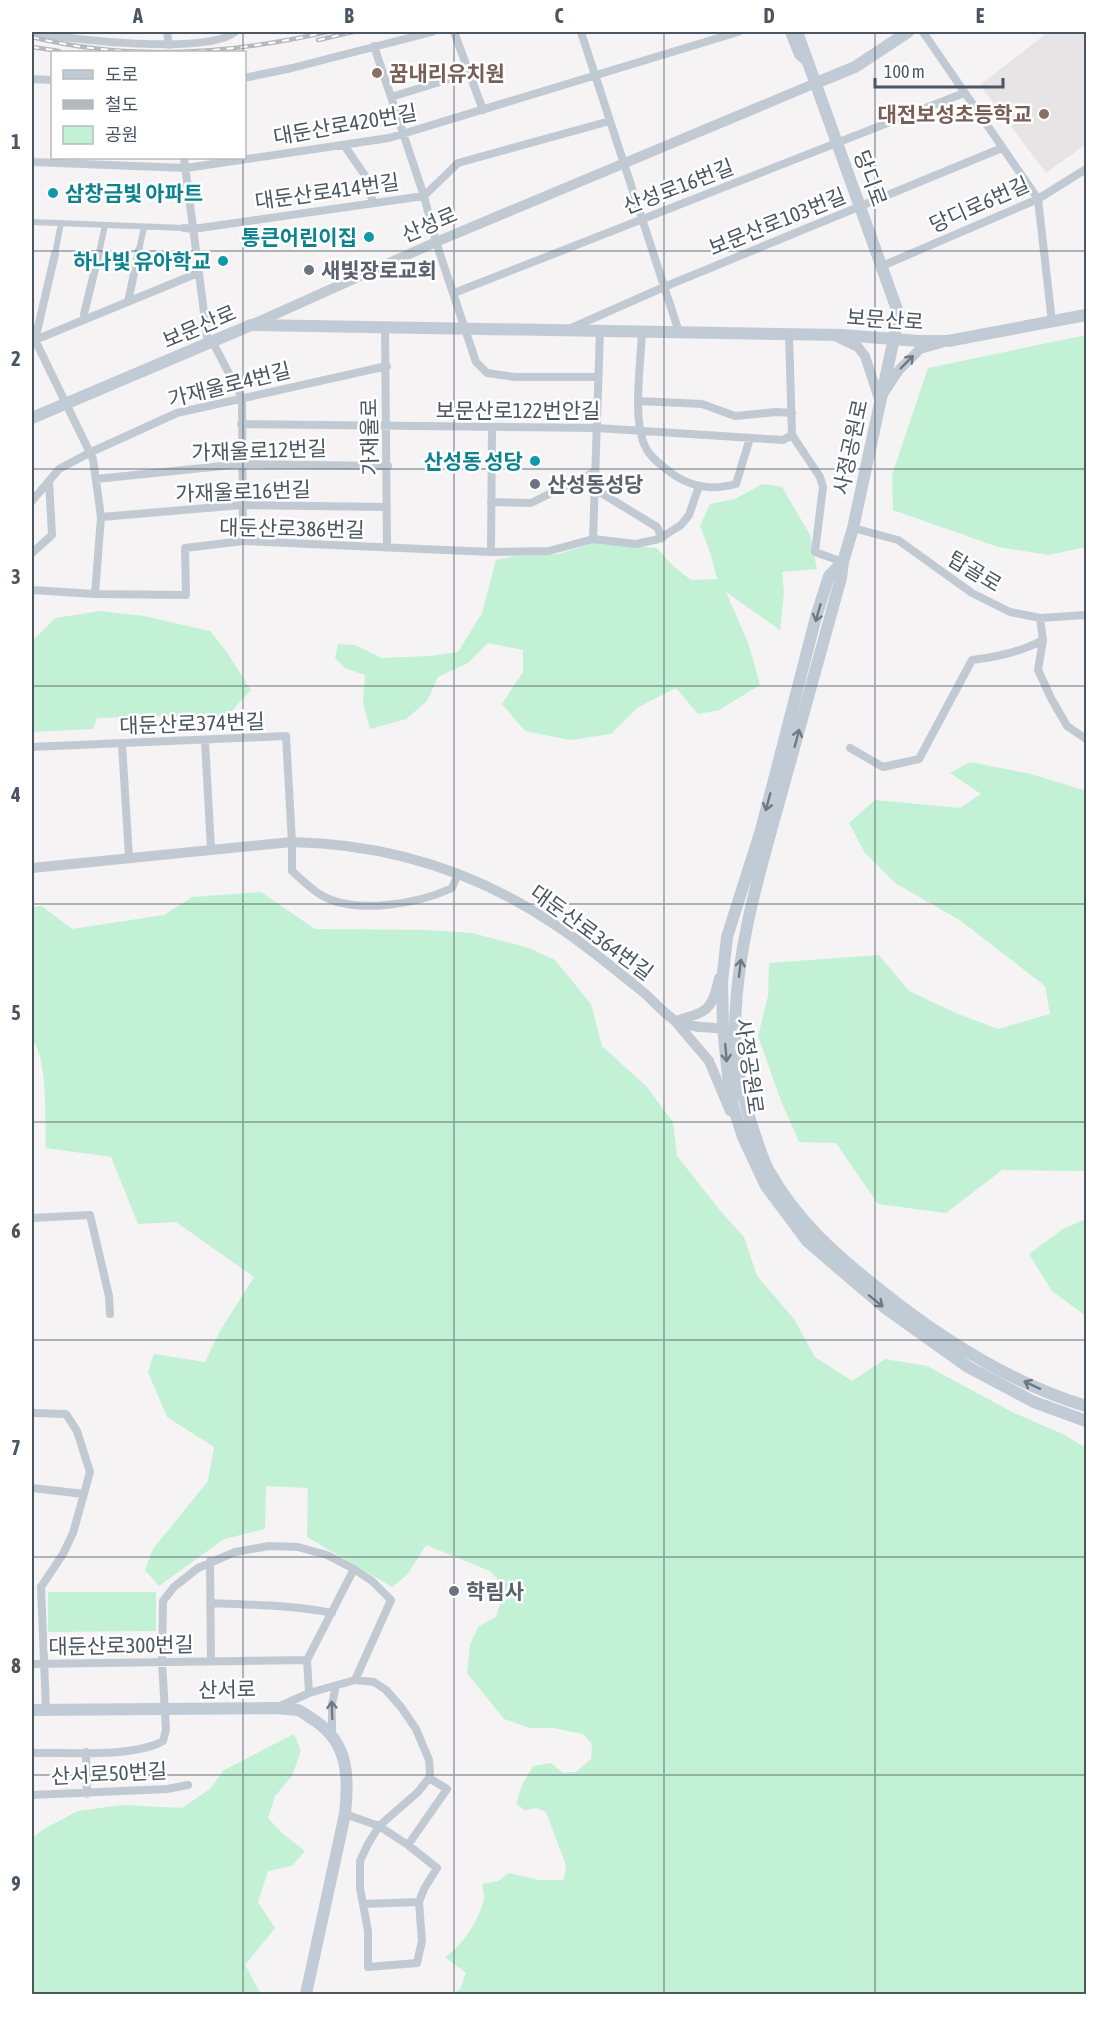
<svg xmlns="http://www.w3.org/2000/svg" width="1118" height="2026" font-family="'Asap Condensed','Noto Sans KR',sans-serif">
	<style>
		.education { fill: #e6e4e5 }
		.green { fill: #c3f1d5 }
		.lines { fill: none; stroke-linecap: round; stroke-linejoin: round }
		.pedestrian { stroke: #c1cad2; stroke-width: 6 }
		.minor { stroke: #c1cad2; stroke-width: 8 }
		.tertiary { stroke: #c1cad2; stroke-width: 10 }
		.secondary { stroke: #c1cbd6; stroke-width: 12 }
		.rail-casing { stroke: #b5b8bd; stroke-width: 4.5 }
		.rail { stroke: #fff; stroke-width: 2; stroke-dasharray: 7; stroke-linecap: butt }
		.oneway { stroke: #6e7983 }
		.oneway2 { stroke: #6e7984 }
		.grid { fill: none; stroke: #4a5661; stroke-width: 1.5; stroke-opacity: 0.55 }
		.education-dot { fill: #8d6e63; stroke: #fff; stroke-width: 2 }
		.culture-dot { fill: #0f9aa8; stroke: #fff; stroke-width: 2 }
		.worship-dot { fill: #6b7280; stroke: #fff; stroke-width: 2 }
		.labels { text-anchor: middle; dominant-baseline: central; stroke-width: 5; stroke-linejoin: round; paint-order: stroke }
		.education-label { font-size: 21px; font-weight: bold; fill: #785e54; stroke: #fff; text-anchor: start }
		.street-label { font-size: 21px; fill: #4a5661; stroke: #fff }
		.culture-label { font-size: 21px; font-weight: bold; fill: #0d838f; stroke: #fff; text-anchor: end }
		.worship-label { font-size: 21px; font-weight: bold; fill: #5b616d; stroke: #fff; text-anchor: start }
		.neatline { fill: none; stroke: #4a5661; stroke-width: 2 }
		.grid-label { font-size: 20px; text-anchor: middle; font-weight: bold; fill: #4a5661 }
	</style>
	<rect width="100%" height="100%" fill="#f5f3f3"/>
	<path class="education" d="M 1048,32 L 1086,32 L 1086,144 L 1046,173 L 980,85 Z"/>
	<path class="green" d="M 1086,335 L 1086,547 L 1049,555 L 998,547 L 893,510 L 892,475 L 928,368 Z
		M 762,484 L 782,487 L 810,535 L 817,569 L 782,572 L 784,593 L 780,630 L 726,592 L 749,645 L 760,685 L 719,710 L 698,714 L 676,688 L 637,708 L 611,734 L 570,740 L 525,731 L 502,704 L 523,672 L 523,650 L 488,643 L 468,663 L 438,677 L 427,701 L 406,719 L 370,729 L 363,703 L 365,675 L 345,668 L 335,658 L 338,644 L 355,645 L 382,658 L 430,656 L 458,652 L 482,613 L 496,560 L 516,556 L 559,554 L 595,542 L 657,548 L 673,566 L 691,580 L 717,579 L 710,552 L 700,526 L 710,504 L 735,499 Z
		M 101,611 L 144,616 L 210,631 L 226,651 L 251,690 L 226,717 L 173,716 L 97,718 L 93,729 L 32,732 L 32,642 L 55,618 Z
		M 970,762 L 1031,774 L 1086,791 L 1086,1171 L 1002,1170 L 946,1213 L 878,1204 L 836,1143 L 799,1142 L 781,1101 L 758,1036 L 768,996 L 769,963 L 879,955 L 909,991 L 958,1014 L 998,1029 L 1050,1014 L 1045,986 L 961,921 L 895,883 L 865,853 L 849,823 L 875,800 L 960,808 L 981,794 L 950,773 Z
		M 261,892 L 315,929 L 426,930 L 472,933 L 529,948 L 555,960 L 591,1004 L 602,1046 L 647,1087 L 673,1122 L 677,1156 L 723,1214 L 744,1237 L 757,1276 L 794,1319 L 815,1357 L 852,1381 L 885,1359 L 927,1366 L 1014,1413 L 1063,1434 L 1086,1448 L 1086,1992 L 1082,1994 L 451,1994 L 460,1989 L 466,1973 L 445,1957 C 461,1948 481,1917 484,1898 C 484,1894 483,1888 482,1884 L 498,1881 L 509,1873 L 539,1880 L 564,1880 L 566,1865 L 546,1812 L 536,1808 L 525,1810 L 516,1804 L 522,1785 L 533,1766 L 551,1763 L 563,1773 L 576,1772 L 591,1759 L 592,1744 L 583,1734 L 553,1728 L 530,1728 L 504,1719 L 467,1673 L 470,1644 L 479,1626 L 496,1617 L 505,1588 L 490,1571 L 426,1545 L 407,1575 L 392,1587 L 307,1537 L 308,1488 L 266,1486 L 265,1529 L 224,1539 L 159,1586 L 145,1570 L 153,1549 L 208,1481 L 214,1447 L 167,1417 L 148,1372 L 154,1354 L 205,1362 L 220,1331 L 254,1277 L 176,1222 L 138,1224 L 111,1157 L 46,1148 C 45,1125 48,1054 32,1041 L 32,907 L 42,906 L 72,929 L 164,915 L 192,897 Z
		M 1086,1219 L 1086,1316 L 1052,1291 L 1029,1254 L 1063,1229 Z
		M 48,1592 L 156,1592 L 156,1631 L 48,1632 Z
		M 294,1734 L 301,1751 L 292,1776 L 275,1796 L 268,1818 L 283,1834 L 305,1851 L 292,1866 L 268,1871 L 258,1902 L 275,1928 L 245,1965 L 261,1994 L 32,1994 L 32,1839 L 42,1830 L 78,1811 L 123,1805 L 182,1808 L 210,1789 L 224,1770 Z"/>
	<g class="lines">
		<path class="pedestrian" d="M 32,222 L 184,228
			M 139,250 L 144,227
			M 99,253 L 105,225
			M 55,254 L 61,223"/>
		<path class="minor" d="M 32,32 C 69,40 207,55 235,32
			M 167,32 L 169,45
			M 454,32 L 483,110
			M 581,32 L 679,332
			M 789,32 L 798,55 L 808,64
			M 923,32 L 1038,199 L 1052,322
			M 374,46 L 424,196 L 436,242 L 476,362 L 487,373 L 515,377 L 598,377
			M 244,78 L 292,68 L 432,32
			M 32,79 L 52,80
			M 391,97 L 469,73
			M 344,145 L 366,177 L 373,203
			M 184,158 L 208,343
			M 32,162 L 186,168 L 389,138 L 738,32
			M 184,228 L 193,229 L 424,196 L 458,163 L 610,121
			M 55,254 L 35,340 L 93,459 L 101,517 L 95,594
			M 882,266 L 1038,199 L 1086,169
			M 454,293 L 964,93
			M 128,302 L 139,250
			M 85,319 L 84,314 L 99,253
			M 385,327 L 387,548
			M 569,329 L 664,287 L 1002,148
			M 642,331 C 641,362 632,419 645,446 C 650,458 664,467 674,475 C 694,488 713,490 736,484 L 750,438
			M 789,334 L 792,435 L 820,477 L 823,487 L 815,552 L 843,562
			M 32,338 L 35,340 L 198,273
			M 212,341 L 242,398 L 243,541
			M 639,401 L 702,404 L 735,416 L 776,412 L 792,413
			M 241,424 L 597,428 L 783,440 L 792,435
			M 96,479 L 242,464 L 388,466
			M 593,488 L 657,527 L 662,538
			M 32,501 L 59,469 L 89,453 L 177,413 L 387,366
			M 491,502 L 531,503 L 594,472
			M 101,517 L 242,505 L 387,507
			M 853,528 L 898,540 L 972,593 L 1010,612 L 1040,618 L 1086,615
			M 593,539 L 600,331
			M 491,552 L 492,428
			M 32,553 L 52,535 L 49,481
			M 32,590 L 95,594 L 186,595 L 185,548 L 243,541 L 491,552 L 549,551 L 593,539 L 636,544 L 659,539 L 681,525 L 689,515 L 699,486
			M 1040,618 L 1043,640 L 1038,670 L 1051,698 L 1067,726 L 1086,739
			M 205,741 L 211,849
			M 122,744 L 129,857
			M 32,747 L 286,736 L 292,842 L 292,871 C 301,879 311,889 321,895 C 355,915 418,904 452,888 L 458,874
			M 850,748 L 883,767 L 919,759 L 972,660 C 997,657 1021,652 1043,640
			M 32,1218 L 90,1215 L 109,1296 L 110,1314
			M 32,1413 L 66,1414 L 77,1431 L 90,1472 L 73,1533 L 63,1554 L 41,1587 L 46,1710
			M 32,1488 L 84,1494
			M 210,1561 L 211,1661
			M 210,1603 C 251,1605 292,1605 332,1613
			M 307,1660 L 354,1569
			M 307,1660 L 309,1693
			M 32,1664 L 307,1660
			M 278,1707 L 309,1693 L 355,1680 L 374,1682 L 386,1690 L 401,1707 L 416,1729 L 429,1760 L 430,1773 L 429,1778 L 418,1792 L 379,1826 L 368,1844 L 360,1861 L 360,1888 L 368,1931 L 368,1967 L 417,1963 L 422,1941 L 419,1902 L 424,1889 L 437,1868 L 408,1845 L 379,1826 L 345,1814
			M 332,1735 L 332,1704 L 336,1686
			M 86,1752 L 87,1794
			M 32,1753 C 67,1752 133,1758 163,1741 L 166,1730 L 162,1662 L 163,1601 L 174,1587 L 198,1568 L 235,1552 L 269,1546 L 298,1547 L 327,1555 L 354,1569 L 372,1581 L 391,1600 L 355,1680
			M 32,1795 L 167,1789 L 188,1785
			M 408,1845 L 447,1789 L 429,1778
			M 363,1904 L 419,1902"/>
		<path class="tertiary" d="M 251,325 L 436,242 L 816,83
			M 835,336 L 858,347 L 865,356 L 879,399
			M 883,394 L 899,370 L 920,349 L 941,343
			M 32,868 L 292,842 C 389,844 476,871 557,926 C 587,946 615,969 643,992 C 654,1001 665,1016 678,1022 C 695,1029 713,1027 731,1029
			M 719,978 C 712,1012 706,1012 675,1021 L 709,1061 L 730,1111"/>
		<path class="secondary" d="M 797,32 L 899,315 L 853,528 L 843,562 L 841,578 C 822,647 803,716 784,784 C 762,864 736,945 735,1028 C 734,1065 744,1103 756,1138 C 760,1149 763,1161 769,1171 C 796,1220 836,1255 879,1289 C 941,1339 1010,1383 1086,1406
			M 816,83 L 855,67 L 908,32
			M 32,418 L 251,325 L 842,335 L 919,341 L 948,341 L 1086,315
			M 843,562 L 829,576 L 816,617 L 761,830 L 727,937 L 722,982 L 723,1028 L 728,1076 L 733,1106 L 743,1137 L 766,1186 L 807,1241 L 836,1266 L 884,1307 L 968,1367 L 1034,1402 L 1086,1421
			M 32,1710 L 275,1708 C 282,1709 291,1709 298,1710 C 303,1712 309,1717 314,1720 C 349,1743 349,1777 345,1814 L 306,1994"/>
		<defs>
			<path id="rail" d="M 32,37 C 128,61 231,54 327,32
				M 318,40 L 353,32
				M 32,47 L 59,51"/>
		</defs>
		<use href="#rail" class="rail-casing"/>
		<use href="#rail" class="rail"/>
	</g>
	<defs><path id="oneway-shaft" d="M-6 0H5M1.5-3L5.5 0L1.5 3" fill="none" stroke-width="1.6" stroke-linecap="round" stroke-linejoin="round" transform="scale(1.5)"/></defs>
	<g class="oneway">
		<use href="#oneway-shaft" transform="translate(907 362) rotate(-45)"/>
		<use href="#oneway-shaft" transform="translate(332 1710) rotate(-92)"/>
	</g>
	<g class="oneway2">
		<use href="#oneway-shaft" transform="translate(818 613) rotate(106)"/>
		<use href="#oneway-shaft" transform="translate(797 738) rotate(-75)"/>
		<use href="#oneway-shaft" transform="translate(768 802) rotate(105)"/>
		<use href="#oneway-shaft" transform="translate(740 968) rotate(-83)"/>
		<use href="#oneway-shaft" transform="translate(726 1053) rotate(85)"/>
		<use href="#oneway-shaft" transform="translate(876 1301) rotate(39)"/>
		<use href="#oneway-shaft" transform="translate(1032 1385) rotate(-155)"/>
	</g>
	<path class="grid" d="M 243,32 L 243,52M 454,32 L 454,1994M 664,32 L 664,1994M 875,32 L 875,1994M 243,158 L 243,1994M 32,251 L 1086,251M 32,469 L 1086,469M 32,686 L 1086,686M 32,904 L 1086,904M 32,1122 L 1086,1122M 32,1340 L 1086,1340M 32,1557 L 1086,1557M 32,1775 L 1086,1775"/>
	<g class="education-dot">
		<circle cx="377" cy="73" r="6"/>
		<circle cx="1044" cy="114" r="6"/>
	</g>
	<g class="culture-dot">
		<circle cx="53" cy="193" r="6"/>
		<circle cx="369" cy="237" r="6"/>
		<circle cx="223" cy="261" r="6"/>
		<circle cx="535" cy="461" r="6"/>
	</g>
	<g class="worship-dot">
		<circle cx="309" cy="270" r="6"/>
		<circle cx="535" cy="484" r="6"/>
		<circle cx="454" cy="1591" r="6"/>
	</g>
	<g class="labels">
		<g class="education-label">
			<text x="389" y="73">꿈내리유치원</text>
			<text x="1032" y="114" text-anchor="end">대전보성초등학교</text>
		</g>
		<g class="street-label">
			<text transform="translate(345 124) rotate(-10)">대둔산로420번길</text>
			<text transform="translate(871 178) rotate(70)">당디로</text>
			<text transform="translate(678 186) rotate(-21)">산성로16번길</text>
			<text transform="translate(327 191) rotate(-8)">대둔산로414번길</text>
			<text transform="translate(979 204) rotate(-24)">당디로6번길</text>
			<text transform="translate(777 221) rotate(-22)">보문산로103번길</text>
			<text transform="translate(429 224) rotate(-23)">산성로</text>
			<text transform="translate(885 319) rotate(4)">보문산로</text>
			<text transform="translate(199 326) rotate(-23)">보문산로</text>
			<text transform="translate(229 384) rotate(-14)">가재울로4번길</text>
			<text x="518" y="410">보문산로122번안길</text>
			<text transform="translate(369 437) rotate(-91)">가재울로</text>
			<text transform="translate(850 447) rotate(-78)">사정공원로</text>
			<text transform="translate(259 450) rotate(-2)">가재울로12번길</text>
			<text transform="translate(243 491) rotate(-2)">가재울로16번길</text>
			<text transform="translate(292 528) rotate(1)">대둔산로386번길</text>
			<text transform="translate(975 571) rotate(31)">탑골로</text>
			<text transform="translate(192 723) rotate(-2)">대둔산로374번길</text>
			<text transform="translate(592 932) rotate(36)">대둔산로364번길</text>
			<text transform="translate(750 1066) rotate(82)">사정공원로</text>
			<text transform="translate(121 1645) rotate(-1)">대둔산로300번길</text>
			<text transform="translate(227 1689) rotate(-1)">산서로</text>
			<text transform="translate(109 1773) rotate(-3)">산서로50번길</text>
		</g>
		<g class="culture-label">
			<text x="65" y="193" text-anchor="start">삼창금빛 아파트</text>
			<text x="357" y="237">통큰어린이집</text>
			<text x="211" y="261">하나빛 유아학교</text>
			<text x="523" y="461">산성동 성당</text>
		</g>
		<g class="worship-label">
			<text x="321" y="270">새빛장로교회</text>
			<text x="547" y="484">산성동성당</text>
			<text x="466" y="1591">학림사</text>
		</g>
	</g>
	<rect width="1118" height="2026" fill="none" stroke="#ffffff" stroke-width="66"/>
	<rect x="51" y="51" width="195" height="108" fill="#ffffff" stroke="#b7bbc0" stroke-width="1.5"/>
	<rect x="63" y="70" width="30" height="9" fill="#c1cbd6" stroke="#b7bbc0" stroke-width="1.5"/>
	<text x="105" y="81" font-size="18" fill="#4a5661">도로</text>
	<rect x="63" y="100" width="30" height="9" fill="#b5b8bd" stroke="#b7bbc0" stroke-width="1.5"/>
	<text x="105" y="111" font-size="18" fill="#4a5661">철도</text>
	<rect x="63" y="126" width="30" height="18" fill="#c3f1d5" stroke="#b7bbc0" stroke-width="1.5"/>
	<text x="105" y="141" font-size="18" fill="#4a5661">공원</text>
	<path d="M875 78v9h128v-9" fill="none" stroke="#4a5661" stroke-width="3"/>
	<text x="884" y="78" font-size="18" fill="#4a5661" stroke="#ffffff" stroke-width="4.5" paint-order="stroke">100 m</text>
	<rect x="33" y="33" width="1052" height="1960" class="neatline"/>
	<g class="grid-label">
		<text x="138" y="23">A</text>
		<text x="349" y="23">B</text>
		<text x="559" y="23">C</text>
		<text x="769" y="23">D</text>
		<text x="980" y="23">E</text>
		<text x="16" y="149">1</text>
		<text x="16" y="366">2</text>
		<text x="16" y="584">3</text>
		<text x="16" y="802">4</text>
		<text x="16" y="1020">5</text>
		<text x="16" y="1238">6</text>
		<text x="16" y="1455">7</text>
		<text x="16" y="1673">8</text>
		<text x="16" y="1891">9</text>
	</g>
</svg>
